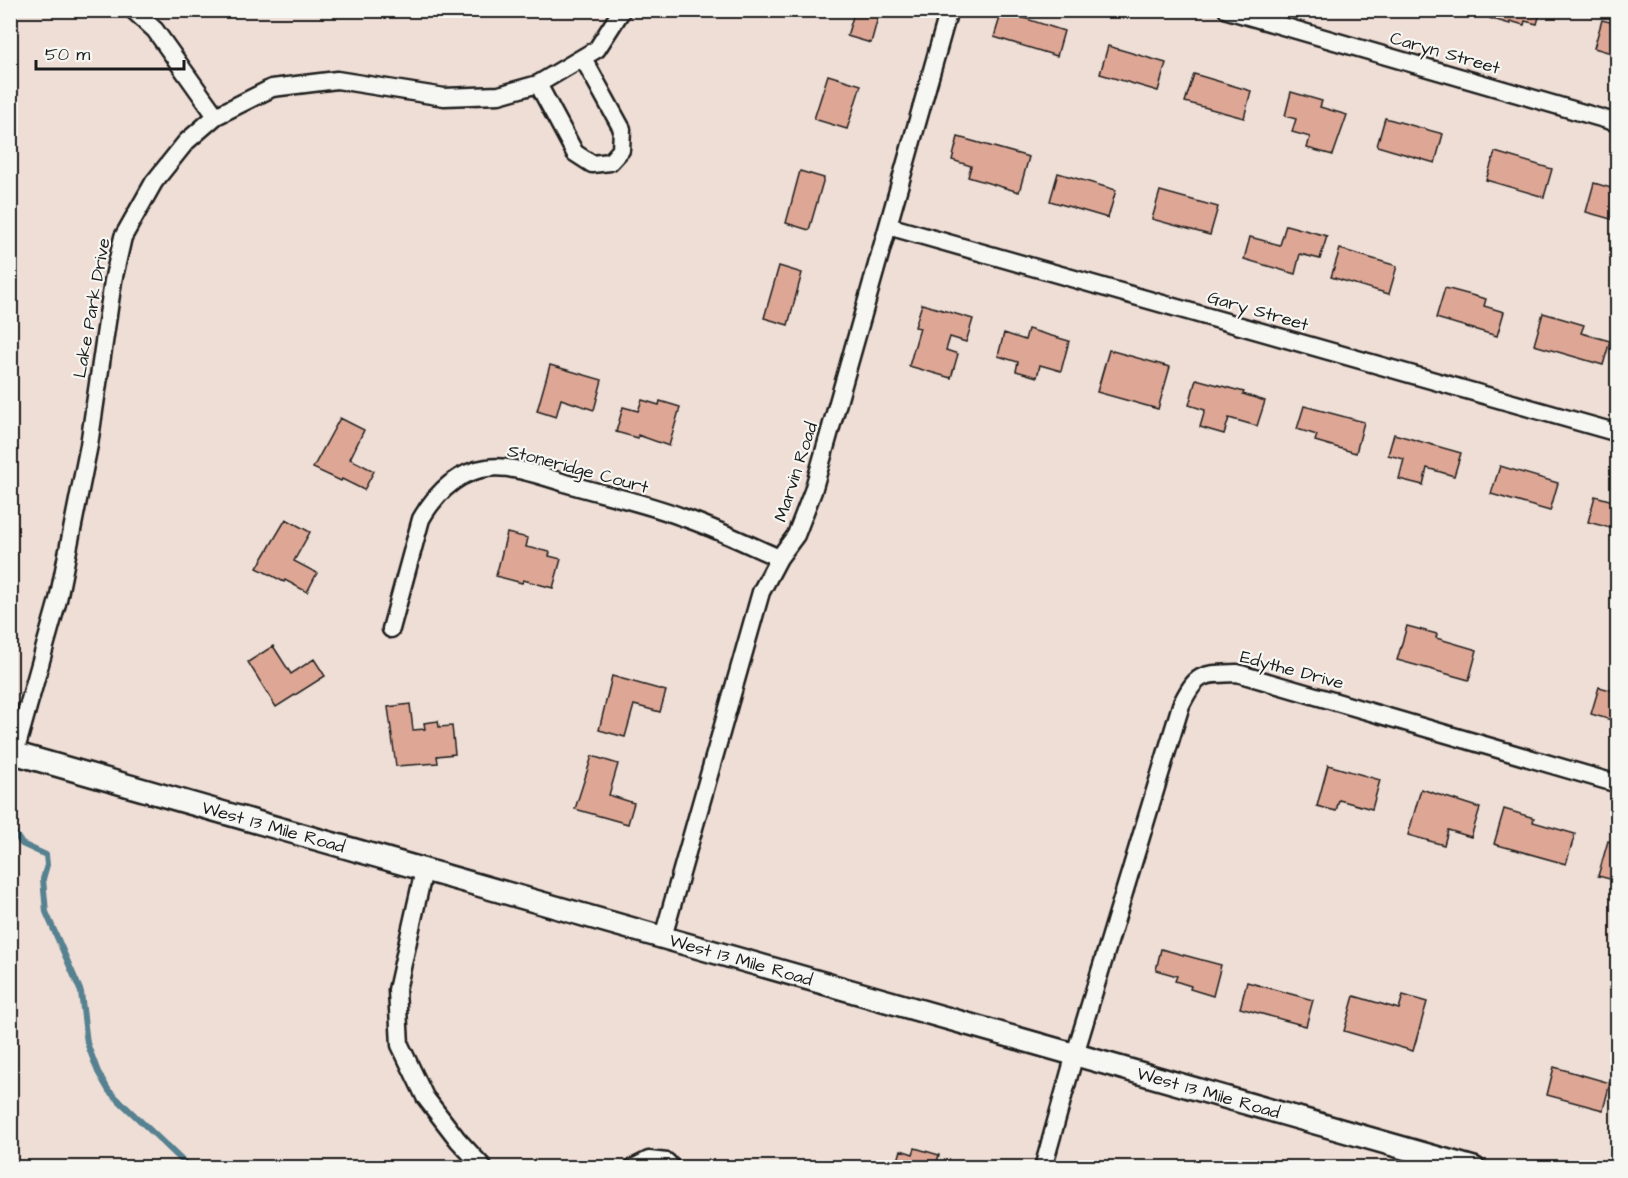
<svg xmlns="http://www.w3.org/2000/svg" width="1628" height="1178" font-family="'Architects Daughter',sans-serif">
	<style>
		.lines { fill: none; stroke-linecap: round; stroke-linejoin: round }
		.stream { stroke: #568190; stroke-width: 6 }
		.building { fill: #dea795; stroke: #1c1c1c; stroke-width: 1.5 }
		.minor-casing { stroke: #1c1c1c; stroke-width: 21 }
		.tertiary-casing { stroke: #1c1c1c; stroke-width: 26 }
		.minor { stroke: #f6f6f2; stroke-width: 16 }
		.tertiary { stroke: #f6f6f2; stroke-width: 21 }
		.labels { text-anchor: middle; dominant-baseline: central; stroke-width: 4.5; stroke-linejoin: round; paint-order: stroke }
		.street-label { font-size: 18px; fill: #1c1c1c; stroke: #f6f6f2 }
	</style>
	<rect width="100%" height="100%" fill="#efded6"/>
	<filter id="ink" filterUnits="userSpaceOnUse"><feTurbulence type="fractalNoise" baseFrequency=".0167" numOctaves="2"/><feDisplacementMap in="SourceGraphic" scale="12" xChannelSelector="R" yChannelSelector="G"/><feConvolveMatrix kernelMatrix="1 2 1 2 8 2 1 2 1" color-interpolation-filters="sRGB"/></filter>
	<g filter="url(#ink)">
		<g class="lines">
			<path class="stream" d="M 10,826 L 22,844 L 46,855 L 47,865 L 43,879 L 46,912 L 81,992 L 87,1043 L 98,1072 L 109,1091 L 190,1168"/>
		</g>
		<path class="building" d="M 855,10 L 880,10 L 871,43 L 847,36 Z
			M 1492,10 L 1541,10 L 1537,24 L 1525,21 L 1524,25 L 1510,21 L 1510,24 L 1489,18 Z
			M 1002,11 L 1064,31 L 1057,56 L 994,37 Z
			M 1602,20 L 1618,24 L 1618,55 L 1594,48 Z
			M 1108,46 L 1166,63 L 1158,91 L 1100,74 Z
			M 1194,74 L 1251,91 L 1244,118 L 1185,102 Z
			M 828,75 L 861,85 L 847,129 L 814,119 Z
			M 1291,92 L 1322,101 L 1320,107 L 1347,115 L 1333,155 L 1307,148 L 1310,137 L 1292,132 L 1296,119 L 1285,116 Z
			M 1385,118 L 1443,134 L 1435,163 L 1377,146 Z
			M 958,137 L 1029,157 L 1019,192 L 968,177 L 971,166 L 952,160 Z
			M 1495,152 L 1552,169 L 1544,197 L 1486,180 Z
			M 800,171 L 824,178 L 809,230 L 786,223 Z
			M 1058,173 L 1116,190 L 1108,218 L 1050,201 Z
			M 1594,183 L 1618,190 L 1618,221 L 1586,212 Z
			M 1160,191 L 1218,207 L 1210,235 L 1152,219 Z
			M 1286,225 L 1327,236 L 1320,259 L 1300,254 L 1295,274 L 1244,259 L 1250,237 L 1280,245 Z
			M 1340,249 L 1397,266 L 1389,294 L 1331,277 Z
			M 779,266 L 802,273 L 788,325 L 764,318 Z
			M 1445,288 L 1486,299 L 1484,306 L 1504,312 L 1497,336 L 1436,318 Z
			M 922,304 L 973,319 L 966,342 L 950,337 L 946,350 L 958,354 L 951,378 L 909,366 L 920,328 L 915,327 Z
			M 1543,313 L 1584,325 L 1581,333 L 1610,341 L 1603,365 L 1534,345 Z
			M 1028,329 L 1069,341 L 1061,371 L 1040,365 L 1037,377 L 1016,371 L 1018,362 L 998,356 L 1004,333 L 1025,340 Z
			M 1109,350 L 1170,367 L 1158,409 L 1097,392 Z
			M 550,365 L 602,380 L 594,410 L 561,399 L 556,417 L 537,411 Z
			M 1196,379 L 1244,392 L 1243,394 L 1265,401 L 1257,426 L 1229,418 L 1224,434 L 1200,427 L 1205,410 L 1189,405 Z
			M 642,400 L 659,405 L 660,401 L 680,407 L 669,446 L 638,435 L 638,438 L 616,432 L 623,407 L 638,411 Z
			M 1304,406 L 1364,422 L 1356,453 L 1315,441 L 1317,435 L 1297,429 Z
			M 340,418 L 364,430 L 350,459 L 374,471 L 364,490 L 342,479 L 341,481 L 313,468 Z
			M 1394,434 L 1461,453 L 1454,476 L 1427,468 L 1423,485 L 1399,479 L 1404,459 L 1388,455 Z
			M 1500,466 L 1558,483 L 1550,511 L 1491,494 Z
			M 1595,496 L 1613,501 L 1614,497 L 1618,498 L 1618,530 L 1588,522 Z
			M 286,519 L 310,532 L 294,561 L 317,573 L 307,592 L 285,580 L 284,582 L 257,568 Z
			M 507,533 L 528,538 L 526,547 L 550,552 L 549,556 L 561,559 L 553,588 L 523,580 L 522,583 L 496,576 Z
			M 1407,626 L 1437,634 L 1436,638 L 1477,650 L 1469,680 L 1397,660 Z
			M 273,646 L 291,674 L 314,659 L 325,676 L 276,707 L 248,662 Z
			M 612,676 L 666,691 L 660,712 L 634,705 L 625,737 L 599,730 Z
			M 1599,687 L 1618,692 L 1618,722 L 1591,714 Z
			M 410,704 L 413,730 L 425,729 L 424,723 L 438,721 L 439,727 L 452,726 L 455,754 L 437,756 L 438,763 L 396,766 L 388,707 Z
			M 592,756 L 618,764 L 609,795 L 634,803 L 628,824 L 575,809 Z
			M 1328,765 L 1380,780 L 1372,809 L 1339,800 L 1336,811 L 1317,806 Z
			M 1421,789 L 1480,808 L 1471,837 L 1448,830 L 1444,845 L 1408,835 Z
			M 1504,809 L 1534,818 L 1533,822 L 1575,834 L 1566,864 L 1494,844 Z
			M 1608,841 L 1618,844 L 1618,881 L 1598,876 Z
			M 1161,949 L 1221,965 L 1213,996 L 1190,989 L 1191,986 L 1175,981 L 1177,976 L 1156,970 Z
			M 1247,982 L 1313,1000 L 1306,1026 L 1240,1008 Z
			M 1403,995 L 1427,1002 L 1413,1051 L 1344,1031 L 1354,996 L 1399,1009 Z
			M 1554,1067 L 1610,1083 L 1603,1110 L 1547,1095 Z
			M 915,1148 L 939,1155 L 935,1168 L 896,1168 L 901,1150 L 913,1154 Z"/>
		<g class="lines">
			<defs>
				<path id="minor" d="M 133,10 L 155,30 L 216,116
					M 1227,10 L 1618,123
					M 538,84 L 575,153 L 592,164 L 610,162 L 621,150 L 622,129 L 583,58
					M 888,226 L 1618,433
					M 391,629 L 421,519 C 436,493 457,472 487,468 C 510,464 545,477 568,484 C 606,495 645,503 682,517 C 715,528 747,544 779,558
					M 15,753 L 58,600 L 89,445 L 113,281 L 123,237 L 154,182 L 186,142 L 216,116 L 272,88 L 337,80 L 444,97 L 499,95 L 538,84 L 597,49 L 622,10
					M 424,870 L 397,990 L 400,1045 L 425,1097 L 458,1140 L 484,1168
					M 663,937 L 761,592 L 779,558 L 796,535 L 813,491 L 949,10
					M 633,1168 L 649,1160 L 667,1162 L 672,1168
					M 1043,1168 L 1075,1054 L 1181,705 C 1197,672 1203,674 1237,673 L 1618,784"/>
				<g id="tertiary">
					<path id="s1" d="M 10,752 L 1474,1168"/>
				</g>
			</defs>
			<use href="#minor" class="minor-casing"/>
			<use href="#tertiary" class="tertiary-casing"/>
			<use href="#minor" class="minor"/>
			<use href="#tertiary" class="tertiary"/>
		</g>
	</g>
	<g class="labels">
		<g class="street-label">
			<text transform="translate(1445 53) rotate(16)">Caryn Street</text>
			<text transform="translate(92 308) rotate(-80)">Lake Park Drive</text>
			<text transform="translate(1258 311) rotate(16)">Gary Street</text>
			<text transform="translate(578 469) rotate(15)">Stoneridge Court</text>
			<text transform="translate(796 472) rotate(-72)">Marvin Road</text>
			<text transform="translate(1292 670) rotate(15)">Edythe Drive</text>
			<text stroke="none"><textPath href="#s1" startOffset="274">West 13 Mile Road</textPath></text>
			<text stroke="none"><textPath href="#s1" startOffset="760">West 13 Mile Road</textPath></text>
			<text stroke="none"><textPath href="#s1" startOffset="1246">West 13 Mile Road</textPath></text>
		</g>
	</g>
	<rect width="1628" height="1178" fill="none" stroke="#f6f6f2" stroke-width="36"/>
	<rect x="18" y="18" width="1592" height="1142" fill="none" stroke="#1c1c1c" stroke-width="2" filter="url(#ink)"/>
	<path d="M36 60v9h148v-9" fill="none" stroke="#1c1c1c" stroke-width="3"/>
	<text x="45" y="60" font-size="18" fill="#1c1c1c" stroke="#f6f6f2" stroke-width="4.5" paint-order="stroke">50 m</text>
</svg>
